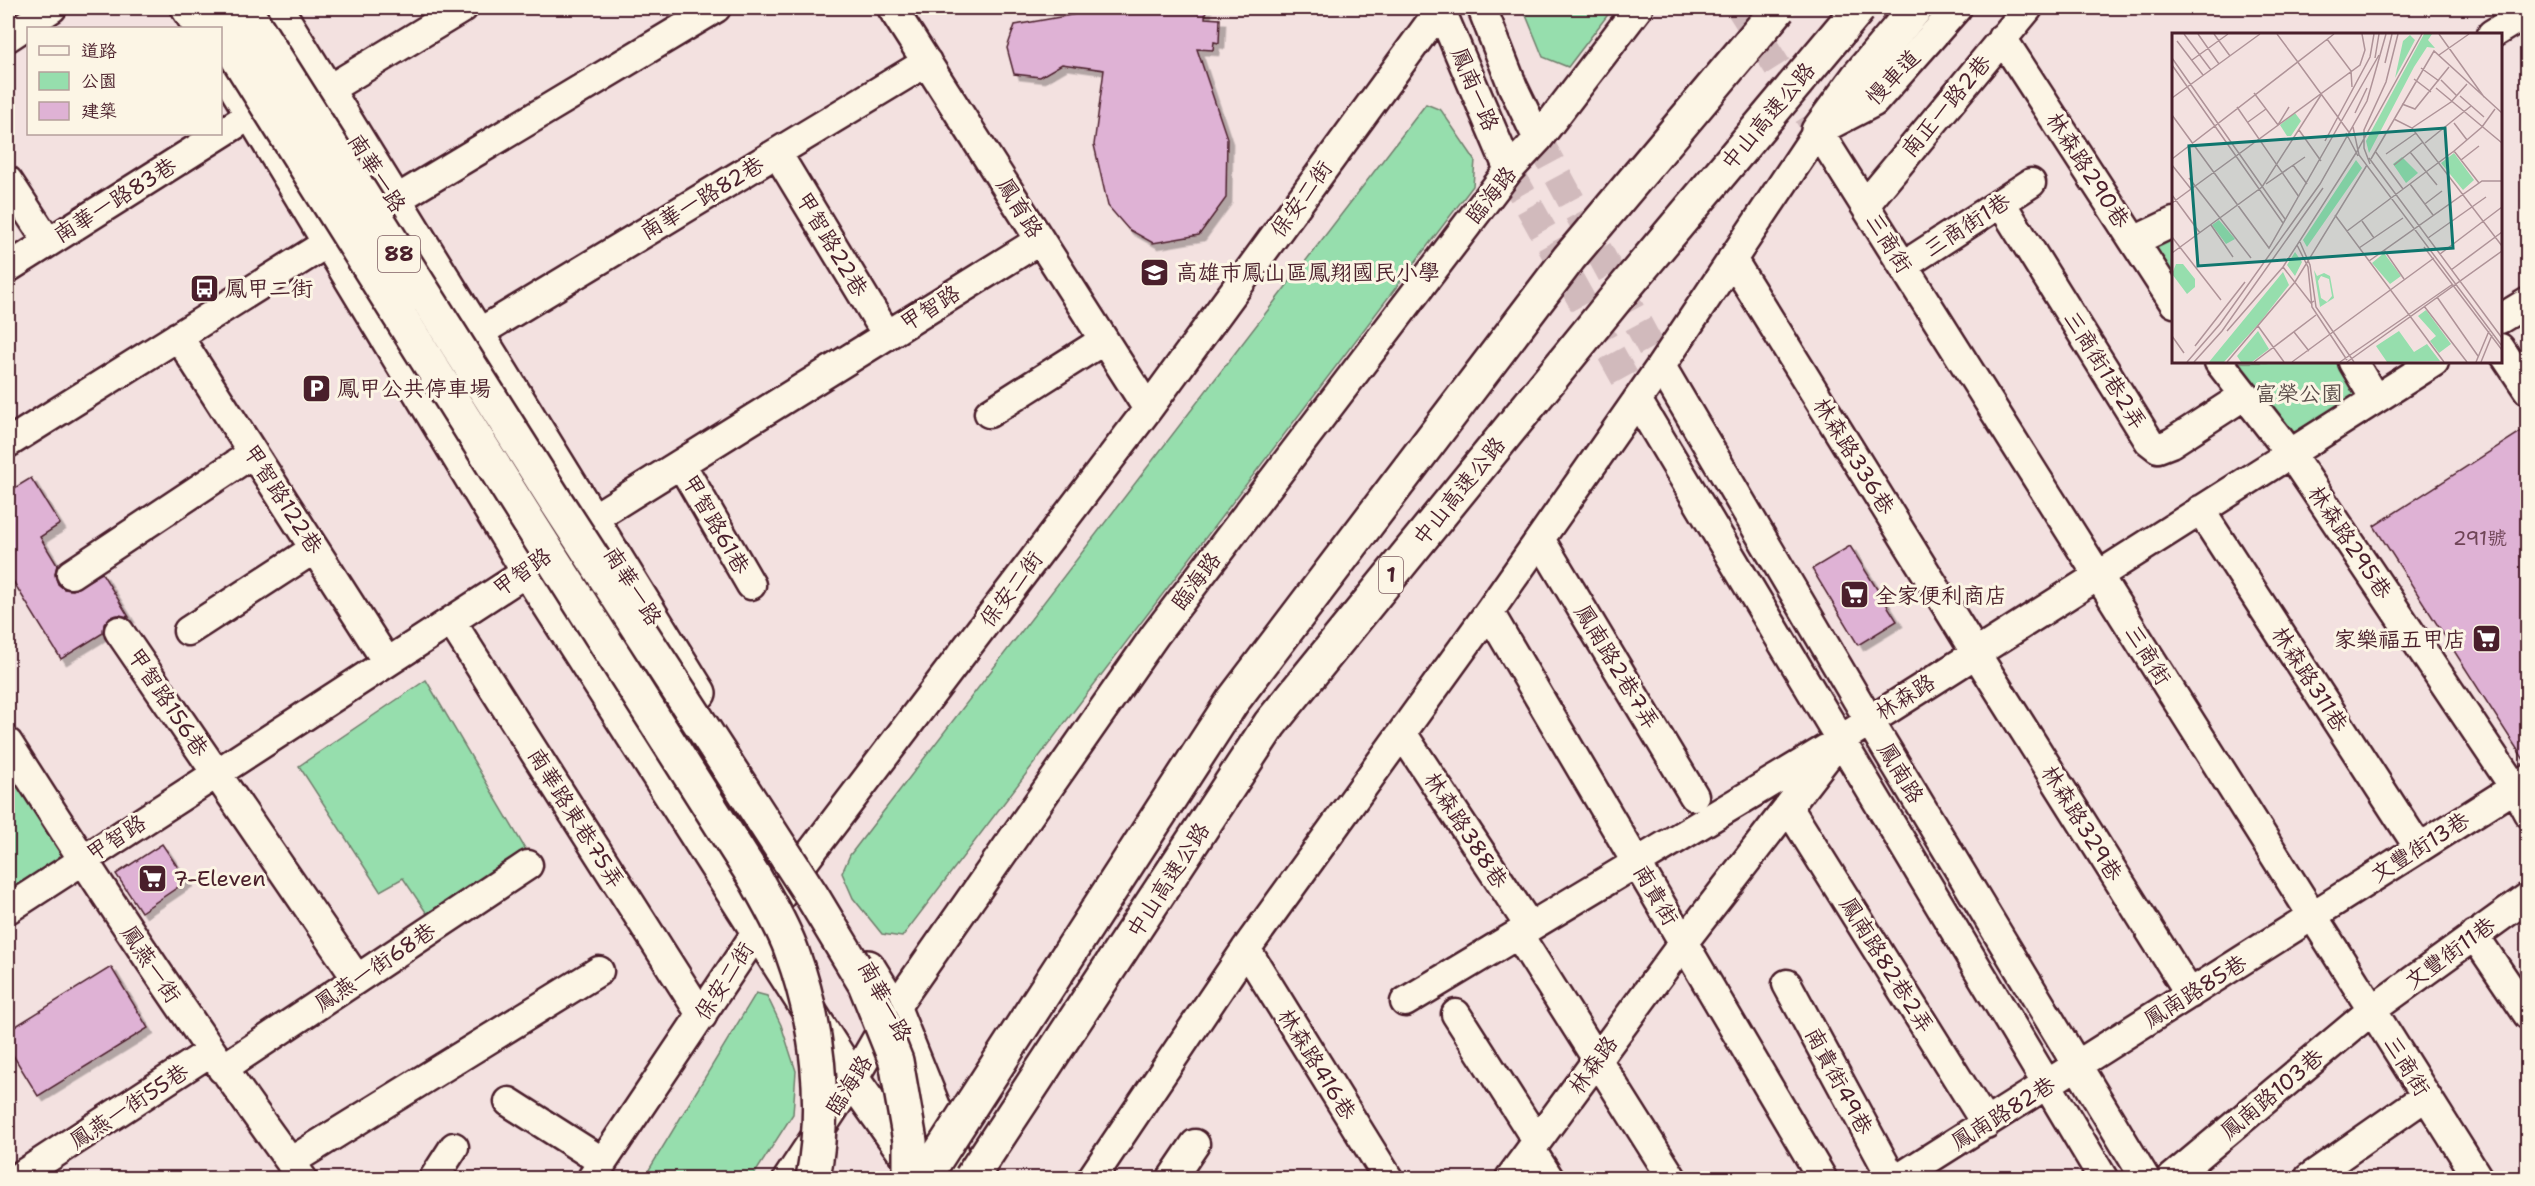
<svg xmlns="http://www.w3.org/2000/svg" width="2535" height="1186" font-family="'Shantell Sans','LXGW WenKai TC',sans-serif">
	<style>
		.green { fill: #96dead; stroke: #707e6c; stroke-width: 1.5 }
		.building { fill: #dfb2d5; stroke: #4a1f2b; stroke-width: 1.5; filter: url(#shadow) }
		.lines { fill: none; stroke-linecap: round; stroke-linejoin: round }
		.minor-tunnel { stroke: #d1babc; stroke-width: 28; stroke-dasharray: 28 14; stroke-linecap: butt }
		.minor-casing { stroke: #4a1f2b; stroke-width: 33 }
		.major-casing { stroke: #4a1f2b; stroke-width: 38 }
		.highway-casing { stroke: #4a1f2b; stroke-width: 38 }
		.minor { stroke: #fcf5e5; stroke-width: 28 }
		.major { stroke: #fcf5e5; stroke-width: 33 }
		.highway { stroke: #fcf5e5; stroke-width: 33 }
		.highway-bridge-casing { stroke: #4a1f2b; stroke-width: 38; stroke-linecap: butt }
		.highway-bridge { stroke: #fcf5e5; stroke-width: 33 }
		.labels { text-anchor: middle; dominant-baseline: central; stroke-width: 6; stroke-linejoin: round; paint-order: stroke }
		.number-label { font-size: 20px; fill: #6f4456 }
		.shield { fill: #fcf5e5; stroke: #7f5f63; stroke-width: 1.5 }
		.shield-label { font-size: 21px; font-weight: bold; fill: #4a1f2b }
		.street-label { font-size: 22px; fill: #4a1f2b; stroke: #fcf5e5 }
		.poi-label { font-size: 22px; fill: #4a1f2b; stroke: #fcf5e5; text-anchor: start }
		.park-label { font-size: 22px; fill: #5d4f4c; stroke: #fcf5e5 }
		.inset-road { fill: none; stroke: #af9398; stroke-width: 1.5 }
		.view { fill: #0f766e; fill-opacity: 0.15; stroke: #0f766e; stroke-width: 3 }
		.inset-edge { fill: none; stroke: #4a1f2b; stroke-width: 3 }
	</style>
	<defs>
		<filter id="shadow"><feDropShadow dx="5.5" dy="5.5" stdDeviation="0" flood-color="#0004"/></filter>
	</defs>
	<rect width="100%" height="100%" fill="#f3e1e0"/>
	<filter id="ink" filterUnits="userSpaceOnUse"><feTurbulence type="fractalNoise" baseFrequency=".0167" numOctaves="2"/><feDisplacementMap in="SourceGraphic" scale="12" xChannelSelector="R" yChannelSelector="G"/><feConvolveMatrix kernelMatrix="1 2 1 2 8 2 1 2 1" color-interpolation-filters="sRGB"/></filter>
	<g filter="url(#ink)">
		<path class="green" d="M 1523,8 L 1613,8 L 1568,67 L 1543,57 Z
			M 1426,104 L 1441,110 L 1475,160 L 1473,186 L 902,937 L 882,934 L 853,898 L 842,873 L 850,855 Z
			M 2173,232 L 2173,280 L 2147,244 Z
			M 2234,362 L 2342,362 L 2360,392 L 2289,436 Z
			M 426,680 L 536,867 L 440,933 L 403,878 L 380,891 L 299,766 Z
			M 8,764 L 61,845 L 59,864 L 8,898 Z
			M 756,993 L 767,996 L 781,1025 L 796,1071 L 793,1114 L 752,1178 L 644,1178 Z"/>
		<path class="building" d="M 1082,8 L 1206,8 L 1205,18 L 1220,19 L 1219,43 L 1214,42 L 1213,50 L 1197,49 L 1227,138 L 1226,198 L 1199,235 L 1153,243 L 1128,229 L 1108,206 L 1094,145 L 1104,70 L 1062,64 L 1040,77 L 1014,74 L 1007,48 L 1015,25 L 1083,13 Z
			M 2528,427 L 2528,763 L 2526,763 L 2374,526 Z
			M 31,478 L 60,524 L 40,537 L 57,565 L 55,574 L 58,584 L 64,589 L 73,590 L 102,573 L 129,617 L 118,615 L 110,617 L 104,624 L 103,633 L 61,659 L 8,573 L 8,492 Z
			M 1850,546 L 1897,621 L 1858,645 L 1812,569 Z
			M 162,844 L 187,881 L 141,912 L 116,874 Z
			M 111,967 L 148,1028 L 38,1096 L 8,1047 L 8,1031 Z"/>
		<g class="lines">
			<path class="minor-tunnel" d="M 1740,8 L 1818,131
				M 1538,139 L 1661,366
				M 1509,170 L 1637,400"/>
			<defs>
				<path id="minor" d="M 892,8 L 1148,409
					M 1440,8 L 1509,170
					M 1482,8 L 1513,87 L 1538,139
					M 2492,34 L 2528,12
					M 8,37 L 52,8
					M 2002,38 L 2174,303
					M 326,91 L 463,8
					M 1818,131 L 2478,1178
					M 777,153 L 887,335
					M 8,181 L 48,242
					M 2001,203 L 2149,441 L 2158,448 L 2171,443 L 2245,395
					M 1865,205 L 2028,8
					M 2134,241 L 2174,222
					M 1732,259 L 1975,652 L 2190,994
					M 1903,266 L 2031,183
					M 8,268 L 252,114
					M 2500,319 L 2528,302
					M 477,334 L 927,62
					M 178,336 L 387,662
					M 2500,348 L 2528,390
					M 2219,362 L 2290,453 L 2514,787 L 2528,813
					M 2353,362 L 2375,399
					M 1661,366 L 1869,720 L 2145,1178
					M 1637,400 L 2103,1178
					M 989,413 L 1104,340
					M 8,443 L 394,201 L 716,8
					M 681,464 L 751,585
					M 2200,510 L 2419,848
					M 1540,539 L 1694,796
					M 71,574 L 253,453
					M 1489,612 L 1822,1178
					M 451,621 L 702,1016
					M 119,631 L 357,979
					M 188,631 L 314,549
					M 1402,733 L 1530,927
					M 8,743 C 102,891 198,1037 302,1178
					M 1788,807 L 1986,1124
					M 8,909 L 528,571 L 592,519 L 1040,240
					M 1518,934 L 1672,1178
					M 2474,935 L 2528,1015
					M 1246,949 L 1388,1178
					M 1787,984 L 1892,1178
					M 1405,1002 L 1826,749
					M 1456,1014 L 1537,1141
					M 222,1069 L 528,865
					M 509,1102 L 603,1162
					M 1531,1150 L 1549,1178
					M 290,1162 L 599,971
					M 17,1178 L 210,1052
					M 434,1178 L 454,1147
					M 592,1178 L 803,863 L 1148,409 L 1441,8
					M 788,1178 L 853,1080 L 894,1009 L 1155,635 L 1509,170 L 1538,139 L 1638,8
					M 1092,1178 L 1246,949 L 1489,612 L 1661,366 L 1818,131 L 1874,102 L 1957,8
					M 1172,1178 L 1195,1144
					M 1510,1178 L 1683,943 L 1840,740 L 2434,362
					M 1899,1178 L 2528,779
					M 2172,1178 L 2372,1010 L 2528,897
					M 2309,1178 L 2426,1096"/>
				<path id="major" d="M 188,8 L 201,28
					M 276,8 L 699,693
					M 220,61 L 528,571 L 853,1080 L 917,1170
					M 868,967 L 894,1009 L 962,1178"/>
				<path id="highway" d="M 207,8 L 220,28
					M 1818,131 L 1857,78 L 1916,8"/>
			</defs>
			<use href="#minor" class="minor-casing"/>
			<use href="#major" class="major-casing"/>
			<use href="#highway" class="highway-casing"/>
			<use href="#minor" class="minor"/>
			<use href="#major" class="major"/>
			<use href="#highway" class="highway"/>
			<defs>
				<path id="highway-bridge" d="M 244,8 L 555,500 L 812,896 L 865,984 L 896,1061 L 910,1141 L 910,1178
					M 220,30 L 529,522 L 755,878 C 768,902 783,926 792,952 C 818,1023 827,1104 813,1178
					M 924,1178 L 1232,702 L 1569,258 L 1779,8
					M 971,1178 L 1270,724 L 1621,292 L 1859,8"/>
			</defs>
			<use href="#highway-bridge" class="highway-bridge-casing"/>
			<use href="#highway-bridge" class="highway-bridge"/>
		</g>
	</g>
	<defs>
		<symbol id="school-square" viewBox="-11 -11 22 22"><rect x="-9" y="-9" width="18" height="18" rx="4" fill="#4a1f2b" stroke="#fcf5e5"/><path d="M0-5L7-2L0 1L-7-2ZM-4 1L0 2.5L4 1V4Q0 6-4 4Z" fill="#fff"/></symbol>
		<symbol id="bus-square" viewBox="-11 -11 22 22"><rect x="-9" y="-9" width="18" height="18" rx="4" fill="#4a1f2b" stroke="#fcf5e5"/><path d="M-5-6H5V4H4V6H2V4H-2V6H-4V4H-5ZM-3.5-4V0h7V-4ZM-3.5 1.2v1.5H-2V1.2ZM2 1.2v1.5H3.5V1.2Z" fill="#fff"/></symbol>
		<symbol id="parking-square" viewBox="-11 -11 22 22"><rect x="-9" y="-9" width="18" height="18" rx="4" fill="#4a1f2b" stroke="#fcf5e5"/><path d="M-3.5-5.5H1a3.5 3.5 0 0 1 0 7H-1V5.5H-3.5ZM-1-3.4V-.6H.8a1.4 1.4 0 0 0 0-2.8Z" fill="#fff"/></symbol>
		<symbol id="supermarket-square" viewBox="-11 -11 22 22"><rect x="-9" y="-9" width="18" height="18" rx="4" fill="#4a1f2b" stroke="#fcf5e5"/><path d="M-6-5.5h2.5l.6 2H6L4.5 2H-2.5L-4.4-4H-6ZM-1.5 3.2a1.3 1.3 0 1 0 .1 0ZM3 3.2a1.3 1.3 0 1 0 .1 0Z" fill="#fff"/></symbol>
	</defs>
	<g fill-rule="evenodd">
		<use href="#school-square" x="1138" y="256" width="33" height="33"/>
		<use href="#bus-square" x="188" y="272" width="33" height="33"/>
		<use href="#parking-square" x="300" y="372" width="33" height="33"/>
		<use href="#supermarket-square" x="1838" y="578" width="33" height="33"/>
		<use href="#supermarket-square" x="2470" y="622" width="33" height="33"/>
		<use href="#supermarket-square" x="136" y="862" width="33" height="33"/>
	</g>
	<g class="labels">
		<g class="number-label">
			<text x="2480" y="538">291號</text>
		</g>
		<g class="shield">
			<rect x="378" y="236" width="42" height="36" rx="4.5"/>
			<rect x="1379" y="557" width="24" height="36" rx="4.5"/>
		</g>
		<g class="shield-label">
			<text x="399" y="254">88</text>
			<text x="1391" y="575">1</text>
		</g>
		<g class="street-label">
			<text transform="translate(1893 77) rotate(-46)">慢車道</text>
			<text transform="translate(1475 89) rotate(67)">鳳南一路</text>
			<text transform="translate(1946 106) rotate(-50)">南正一路2巷</text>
			<text transform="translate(1768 116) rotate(-50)">中山高速公路</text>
			<text transform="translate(2088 170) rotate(57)">林森路290巷</text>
			<text transform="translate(377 173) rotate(58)">南華一路</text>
			<text transform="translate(1491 195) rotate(-52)">臨海路</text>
			<text transform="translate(702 198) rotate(-31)">南華一路82巷</text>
			<text transform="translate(1301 199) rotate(-54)">保安二街</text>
			<text transform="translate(115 200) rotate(-32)">南華一路83巷</text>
			<text transform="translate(1020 208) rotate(58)">鳳育路</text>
			<text transform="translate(1967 225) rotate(-33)">三商街1巷</text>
			<text transform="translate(1889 243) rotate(58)">三商街</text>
			<text transform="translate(832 244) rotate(59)">甲智路22巷</text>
			<text transform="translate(930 308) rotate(-32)">甲智路</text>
			<text transform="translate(2105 370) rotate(58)">三商街1巷2弄</text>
			<text transform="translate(1854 456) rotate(58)">林森路336巷</text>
			<text transform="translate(1459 491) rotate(-51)">中山高速公路</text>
			<text transform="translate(283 499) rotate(57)">甲智路122巷</text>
			<text transform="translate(716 524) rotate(60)">甲智路61巷</text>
			<text transform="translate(2350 542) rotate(56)">林森路295巷</text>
			<text transform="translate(522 572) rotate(-36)">甲智路</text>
			<text transform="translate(1196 581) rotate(-53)">臨海路</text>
			<text transform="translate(633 586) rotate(58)">南華一路</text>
			<text transform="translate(1011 589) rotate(-53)">保安二街</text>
			<text transform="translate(2148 655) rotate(58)">三商街</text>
			<text transform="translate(1617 667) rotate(59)">鳳南路2巷7弄</text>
			<text transform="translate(2310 679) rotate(57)">林森路311巷</text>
			<text transform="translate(1905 697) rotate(-32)">林森路</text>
			<text transform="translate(168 702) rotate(56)">甲智路156巷</text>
			<text transform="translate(1901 773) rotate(59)">鳳南路</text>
			<text transform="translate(576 818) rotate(58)">南華路東巷75弄</text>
			<text transform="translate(2082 823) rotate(58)">林森路329巷</text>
			<text transform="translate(1466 830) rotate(57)">林森路388巷</text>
			<text transform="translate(116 838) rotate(-33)">甲智路</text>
			<text transform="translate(2420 847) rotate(-32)">文豐街13巷</text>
			<text transform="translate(1168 880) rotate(-57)">中山高速公路</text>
			<text transform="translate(1656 895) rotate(60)">南貴街</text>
			<text transform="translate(2450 953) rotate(-36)">文豐街11巷</text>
			<text transform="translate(151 964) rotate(56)">鳳燕一街</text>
			<text transform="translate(1887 965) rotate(58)">鳳南路82巷2弄</text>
			<text transform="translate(375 967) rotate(-34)">鳳燕一街68巷</text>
			<text transform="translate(724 981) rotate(-57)">保安二街</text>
			<text transform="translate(2195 991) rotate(-32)">鳳南路85巷</text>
			<text transform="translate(885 1001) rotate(62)">南華一路</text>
			<text transform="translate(1317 1064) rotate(58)">林森路416巷</text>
			<text transform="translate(1593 1065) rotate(-54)">林森路</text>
			<text transform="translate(2407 1066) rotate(58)">三商街</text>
			<text transform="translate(1839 1081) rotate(62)">南貴街49巷</text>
			<text transform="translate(849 1085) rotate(-58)">臨海路</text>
			<text transform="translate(2272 1094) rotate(-40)">鳳南路103巷</text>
			<text transform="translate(129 1106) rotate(-33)">鳳燕一街55巷</text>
			<text transform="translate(2003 1113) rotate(-32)">鳳南路82巷</text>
		</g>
		<g class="poi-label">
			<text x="1176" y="272">高雄市鳳山區鳳翔國民小學</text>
			<text x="225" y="288">鳳甲二街</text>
			<text x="337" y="388">鳳甲公共停車場</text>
			<text x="1875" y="595">全家便利商店</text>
			<text x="2466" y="639" text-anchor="end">家樂福五甲店</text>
			<text x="173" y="878">7-Eleven</text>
		</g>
		<g class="park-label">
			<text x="2299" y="393">富榮公園</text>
		</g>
	</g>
	<g transform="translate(2172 33)">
		<rect width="330" height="330" fill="#f3e1e0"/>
		<path d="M 252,1 L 260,1 L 256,7 L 263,15 L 255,14 L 242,34 L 197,120 L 194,108 ZM 238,2 L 243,7 L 223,45 L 231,8 ZM 123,80 L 129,88 L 119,103 L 115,103 L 108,92 ZM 282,120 L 302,147 L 291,157 L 269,130 ZM 230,124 L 246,140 L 234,150 L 221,131 ZM 184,127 L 190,135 L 135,214 L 131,207 ZM 47,187 L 63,206 L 54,211 L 40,192 ZM 123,219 L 130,229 L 123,243 L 115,232 ZM 212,220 L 229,243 L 218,251 L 200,230 ZM 4,231 L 11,231 L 23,246 L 23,254 L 15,261 L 0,241 ZM 142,237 L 145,243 L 152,240 L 158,243 L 162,265 L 148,274 ZM 149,243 L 157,246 L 160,263 L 155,269 L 149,265 L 146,248 ZM 111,239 L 117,252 L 89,288 L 52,329 L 37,329 ZM 254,277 L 279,311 L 267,320 L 258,308 L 264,303 L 246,283 ZM 86,298 L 97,316 L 80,329 L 69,329 L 65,323 ZM 227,298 L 242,319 L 255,311 L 268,328 L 215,329 L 204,313 Z" fill="#96dead" fill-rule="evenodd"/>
		<path class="inset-road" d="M 12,1 L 39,37M 26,1 L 47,31M 42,1 L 58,23M 105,1 L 125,28M 267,1 L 312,64M 155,6 L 179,38 L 180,54M 5,8 L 31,42M 267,22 L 297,1M 0,25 L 113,186M 203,25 L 207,1M 20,27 L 56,1M 125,28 L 179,102M 213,30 L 220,1M 0,32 L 111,190M 249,35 L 267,48M 242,46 L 259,59M 269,47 L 285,63M 264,55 L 330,110M 82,60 L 106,92 L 117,74M 288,63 L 312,84M 0,65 L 88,1M 230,71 L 243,76 L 277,34M 65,74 L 127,164M 183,80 L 195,55M 0,82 L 97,215 L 207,22M 222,86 L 240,95 L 330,213M 76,89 L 94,76M 282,90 L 295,107M 181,94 L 187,122 L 330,313M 240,95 L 279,69 L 295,51M 127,97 L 149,128M 174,100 L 186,123M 153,108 L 198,24 L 202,1M 253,110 L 299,73M 203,118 L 231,156M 282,118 L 307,150M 238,119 L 265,152M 214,121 L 244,100M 197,125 L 330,305M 0,126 L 162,1M 199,126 L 262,18 L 330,80M 289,127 L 307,113M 198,131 L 192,115 L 192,97 L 214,49 L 226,1M 0,132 L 19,156M 121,132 L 135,151M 222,132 L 251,109M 17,145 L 79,225M 94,151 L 133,124M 238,151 L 261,182M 0,162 L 28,200M 0,170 L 188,32 L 193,17 L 190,1M 253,171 L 270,158M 163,182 L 272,329M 190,188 L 202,205M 39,192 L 61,224M 175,198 L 282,118 L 310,94 L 323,76M 0,204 L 49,267M 256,205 L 314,164M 128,209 L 138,232 L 144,274 L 182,329M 125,212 L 136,234 L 140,274 L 175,327M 252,214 L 330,317M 187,215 L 231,185M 212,217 L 232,246M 0,220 L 90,154 L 149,62M 268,221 L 330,174M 197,228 L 310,148 L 330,148M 279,237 L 330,199M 265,264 L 306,323M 142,268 L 139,270 L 111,234 L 184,120 L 250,1M 252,273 L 295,329M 86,293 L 112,329M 55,298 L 111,234M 122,299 L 137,318M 0,303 L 12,320M 23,313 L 73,249M 15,329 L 48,291 L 148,151 L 195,68 L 214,1M 22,329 L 50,298 L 151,155M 55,329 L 123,249 L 195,132M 82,329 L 144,282M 120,329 L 262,225M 168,329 L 281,251M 175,329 L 330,218M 304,329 L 317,298M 309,329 L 320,302"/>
		<path class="view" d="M 273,95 L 281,215 L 26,233 L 17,113 Z"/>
		<rect width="330" height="330" class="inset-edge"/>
	</g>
	<rect width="2535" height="1186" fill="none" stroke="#fcf5e5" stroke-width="30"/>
	<rect x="15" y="15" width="2505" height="1156" fill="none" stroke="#4a1f2b" stroke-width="2" filter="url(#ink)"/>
	<rect x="27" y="27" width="195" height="108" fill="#fcf5e5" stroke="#b59f9b" stroke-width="1.5"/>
	<rect x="39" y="46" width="30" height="9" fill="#fcf5e5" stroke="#b59f9b" stroke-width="1.5"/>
	<text x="81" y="57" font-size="18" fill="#4a1f2b">道路</text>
	<rect x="39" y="72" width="30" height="18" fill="#96dead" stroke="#b59f9b" stroke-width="1.5"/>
	<text x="81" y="87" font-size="18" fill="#4a1f2b">公園</text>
	<rect x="39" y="102" width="30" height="18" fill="#dfb2d5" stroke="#b59f9b" stroke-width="1.5"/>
	<text x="81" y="117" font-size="18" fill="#4a1f2b">建築</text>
</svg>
